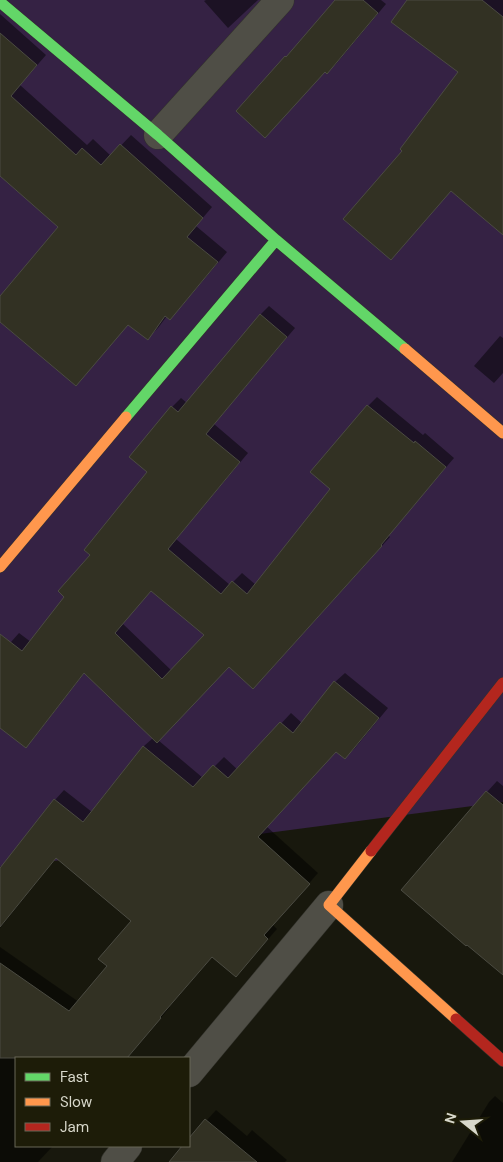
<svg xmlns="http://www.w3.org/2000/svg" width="503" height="1162" font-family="'DM Sans',sans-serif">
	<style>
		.green { fill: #352244 }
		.shadow { fill: #0007; fill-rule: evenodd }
		.building { fill: #323123; stroke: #4b4b42; fill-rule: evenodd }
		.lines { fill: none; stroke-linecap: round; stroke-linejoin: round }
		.street-casing { stroke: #32322b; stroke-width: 29 }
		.fast-casing { stroke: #32322b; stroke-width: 12 }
		.slow-casing { stroke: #32322b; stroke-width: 12 }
		.jam-casing { stroke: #32322b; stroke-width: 12 }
		.street { stroke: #4f4e46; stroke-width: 28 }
		.fast { stroke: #63d668; stroke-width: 11 }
		.slow { stroke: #ff974d; stroke-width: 11 }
		.jam { stroke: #b3261e; stroke-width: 11 }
	</style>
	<rect width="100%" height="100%" fill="#18180d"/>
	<path class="green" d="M 0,0 L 503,0 L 503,802 L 0,868 Z"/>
	<path class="shadow" d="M 206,0 L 258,0 L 228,28 L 204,1 Z
		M 337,0 L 381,0 L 386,4 L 336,64 L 327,72 Z
		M 408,0 L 503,0 L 503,233 L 403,151 L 460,72 Z
		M 0,14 L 46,55 L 20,85 L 87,145 L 93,139 L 111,156 L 131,135 L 212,207 L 196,226 L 227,252 L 180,308 L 170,318 L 167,316 L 158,328 L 148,338 L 129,324 L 0,320 L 0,298 L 60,227 L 0,174 Z
		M 269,306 L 295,328 L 214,424 L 248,453 L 176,539 L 230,585 L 242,573 L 256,585 L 331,489 L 312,472 L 368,406 L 377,397 L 423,435 L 425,433 L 454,458 L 388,535 L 390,537 L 262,679 L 229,666 L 158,740 L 203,778 L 224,757 L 238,770 L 291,713 L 302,723 L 335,682 L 345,673 L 388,708 L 355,748 L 345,758 L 336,751 L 266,826 L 318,873 L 273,925 L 277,929 L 245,966 L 213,956 L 169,1007 L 170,1007 L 141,1042 L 132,1051 L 125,1045 L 116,1058 L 16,1058 L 16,1146 L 53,1146 L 38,1162 L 0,1162 L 0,947 L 79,1002 L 109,966 L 133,921 L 57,857 L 0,928 L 0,866 L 2,868 L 55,800 L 64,790 L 92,812 L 144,746 L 153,738 L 85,672 L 34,738 L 26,746 L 0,726 L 0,656 L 11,642 L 19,633 L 31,642 L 65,597 L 91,555 L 149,472 L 131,457 L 172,407 L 181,398 L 187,403 L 261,314 ZM 152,590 L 206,635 L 172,671 L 122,623 Z
		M 500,336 L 503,338 L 503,373 L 494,383 L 474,366 Z
		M 497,781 L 503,786 L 503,973 L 403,890 L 487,792 Z
		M 495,1096 L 503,1103 L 503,1162 L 452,1162 L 489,1102 Z
		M 216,1110 L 247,1136 L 252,1130 L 287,1160 L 285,1162 L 170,1162 L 184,1146 L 189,1146 L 189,1140 Z"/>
	<path class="building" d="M 335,0 L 363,0 L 378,13 L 327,74 L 325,72 L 265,138 L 236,111 L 285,56 L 286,57 Z
		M 407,0 L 482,0 L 503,17 L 503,235 L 451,191 L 391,260 L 343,219 L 402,151 L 400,149 L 458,72 L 391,22 Z
		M 0,33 L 37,65 L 11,96 L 76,155 L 82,148 L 101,165 L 120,144 L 203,218 L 187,237 L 218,262 L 170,320 L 165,316 L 148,340 L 128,325 L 76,386 L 0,322 L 0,296 L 58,227 L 0,176 Z
		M 260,314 L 287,337 L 206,434 L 240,462 L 168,549 L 221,594 L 232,581 L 247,594 L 330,489 L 310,472 L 367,405 L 414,443 L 415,441 L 446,467 L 381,545 L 382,546 L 253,689 L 229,667 L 157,743 L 84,673 L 26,748 L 0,728 L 0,634 L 22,651 L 64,597 L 58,591 L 90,555 L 84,550 L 147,472 L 129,457 L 171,406 L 178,412 ZM 151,591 L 204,635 L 162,679 L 115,633 Z
		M 334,681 L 379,718 L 345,759 L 336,752 L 258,837 L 310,884 L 264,935 L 268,939 L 236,977 L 212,957 L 160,1017 L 161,1018 L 127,1058 L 0,1058 L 0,963 L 69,1011 L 107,966 L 98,959 L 131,921 L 56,858 L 0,927 L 0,868 L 54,799 L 83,822 L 143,746 L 193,787 L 213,765 L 228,778 L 280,722 L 293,733 Z
		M 486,791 L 503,805 L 503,975 L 467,945 L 466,946 L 401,890 Z
		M 205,1119 L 257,1162 L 169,1162 L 182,1146 L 189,1146 L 189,1138 Z"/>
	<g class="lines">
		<defs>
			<path id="street" d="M 158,135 L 280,0
				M 189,1073 L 329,905
				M 115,1162 L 128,1146"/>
			<path id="fast" d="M 0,2 L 158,135 L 276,240 L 405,349
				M 126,417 L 276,240"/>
			<path id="slow" d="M 405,349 L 503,433
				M 0,567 L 126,417
				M 371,851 L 329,905 L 456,1019"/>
			<path id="jam" d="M 371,851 L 503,683
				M 456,1019 L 503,1061"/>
		</defs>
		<use href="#street" class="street-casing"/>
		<use href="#fast" class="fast-casing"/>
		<use href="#slow" class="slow-casing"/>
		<use href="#jam" class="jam-casing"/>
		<use href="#street" class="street"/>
		<use href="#fast" class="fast"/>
		<use href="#slow" class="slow"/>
		<use href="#jam" class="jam"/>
	</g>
	<rect x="15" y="1057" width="175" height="90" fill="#1d1c08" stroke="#686756"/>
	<rect x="25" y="1073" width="25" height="8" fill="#63d668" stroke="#686756"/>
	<text x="60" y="1082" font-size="15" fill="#d8d8cb">Fast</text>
	<rect x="25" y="1098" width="25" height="8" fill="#ff974d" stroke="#686756"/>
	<text x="60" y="1107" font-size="15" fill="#d8d8cb">Slow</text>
	<rect x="25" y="1123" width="25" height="8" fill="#b3261e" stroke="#686756"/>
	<text x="60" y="1132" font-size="15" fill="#d8d8cb">Jam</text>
	<g transform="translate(463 1122) rotate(287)" stroke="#1d1c08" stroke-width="4" paint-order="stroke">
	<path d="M0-4L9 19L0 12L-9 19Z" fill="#d8d8cb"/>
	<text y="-8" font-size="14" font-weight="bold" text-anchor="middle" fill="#d8d8cb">N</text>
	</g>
</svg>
